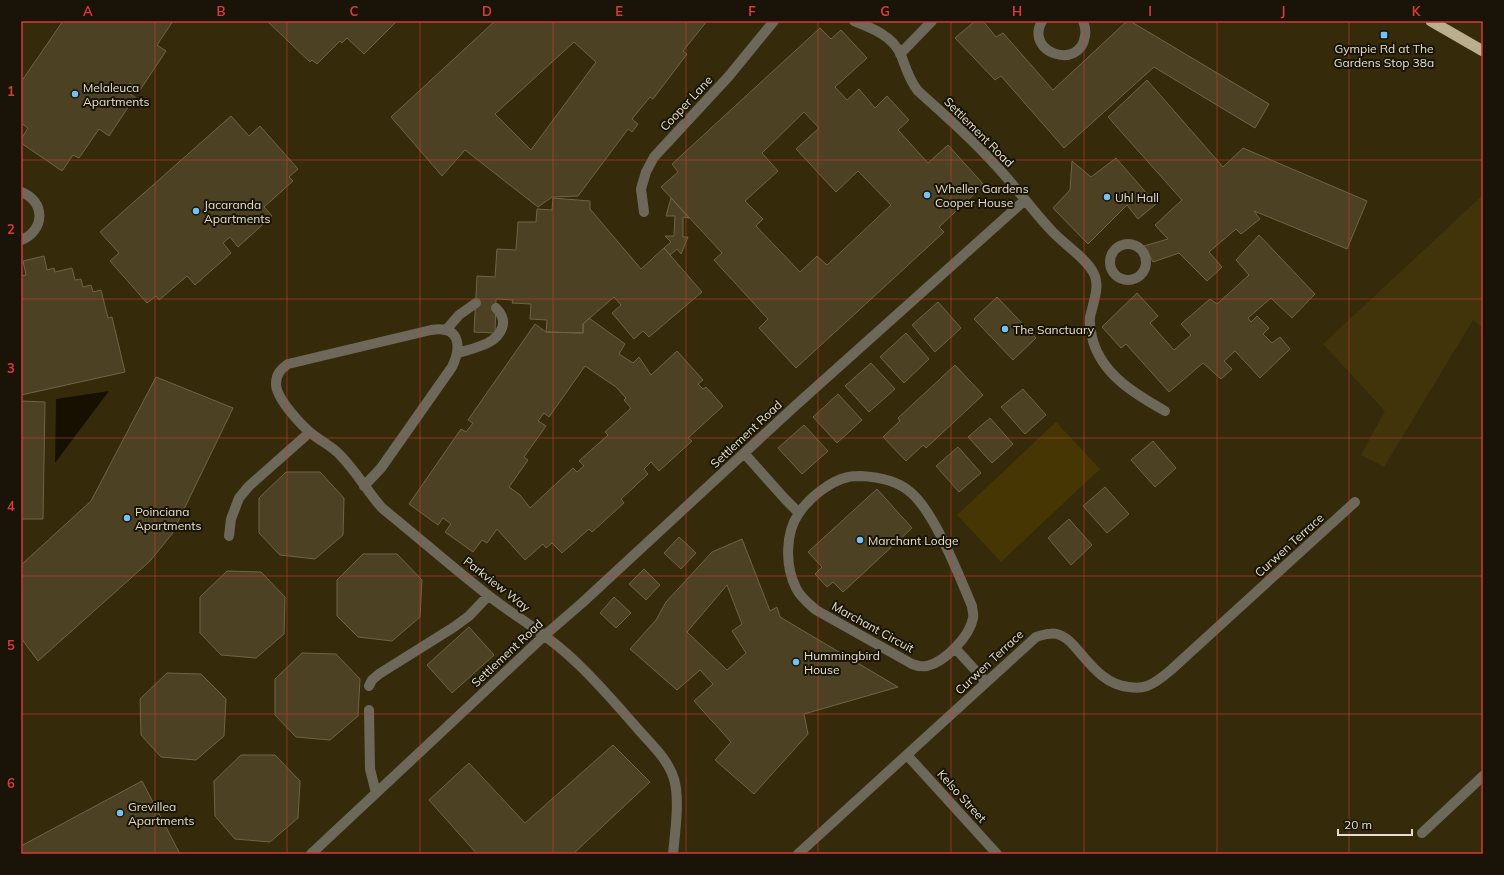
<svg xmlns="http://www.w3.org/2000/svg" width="1504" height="875" font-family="Mulish,sans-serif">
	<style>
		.built { fill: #41340b }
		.green { fill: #453603 }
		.water { fill: #171001 }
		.building { fill: #4c4122; stroke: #706445; fill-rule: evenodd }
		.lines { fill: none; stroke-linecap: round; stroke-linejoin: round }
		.service { stroke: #6d685a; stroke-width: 10 }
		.minor { stroke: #6d685a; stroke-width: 10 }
		.trunk { stroke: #baae8f; stroke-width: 11 }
		.grid { fill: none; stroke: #d73a38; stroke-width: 1; stroke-opacity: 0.55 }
		.poi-dot { fill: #73c1f6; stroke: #191407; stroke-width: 1.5 }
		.labels { text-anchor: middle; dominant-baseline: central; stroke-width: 4; stroke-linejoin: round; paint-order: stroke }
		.poi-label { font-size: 12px; fill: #e4decc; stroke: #191407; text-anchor: start }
		.street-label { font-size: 12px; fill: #e4decc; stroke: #191407 }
		.neatline { fill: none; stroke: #d73a38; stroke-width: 1.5 }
		.grid-label { font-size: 13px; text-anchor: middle; font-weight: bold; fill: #d73a38 }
	</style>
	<rect width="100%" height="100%" fill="#352b0b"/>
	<path class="built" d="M 1483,195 L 1483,328 L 1473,320 L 1384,467 L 1361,455 L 1385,411 L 1323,344 Z"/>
	<path class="green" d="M 1056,422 L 1100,469 L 1001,562 L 957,515 Z"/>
	<path class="water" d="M 109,391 L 55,463 L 56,399 Z"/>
	<path class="building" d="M 63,21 L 173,21 L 157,45 L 166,51 L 140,90 L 130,83 L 125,91 L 135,97 L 109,136 L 99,129 L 79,158 L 73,155 L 62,171 L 21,143 L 21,139 L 28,128 L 21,123 L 21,82 Z
		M 267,21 L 397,21 L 364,54 L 347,38 L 342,43 L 340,41 L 317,64 L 312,60 L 310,62 Z
		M 495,21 L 707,21 L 683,51 L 687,54 L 653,99 L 650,97 L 632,119 L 638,124 L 632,132 L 628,129 L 578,196 L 552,197 L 538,207 L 465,150 L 442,176 L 391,117 ZM 574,42 L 596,62 L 531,150 L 495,114 Z
		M 975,21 L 983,21 L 996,37 L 1003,33 L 1053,90 L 1127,21 L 1130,21 L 1269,104 L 1255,128 L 1154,67 L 1064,148 L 1001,76 L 995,80 L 955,38 Z
		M 820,28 L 831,39 L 841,30 L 867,58 L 835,87 L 847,100 L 859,89 L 875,108 L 887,96 L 909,120 L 898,130 L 928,163 L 948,145 L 984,185 L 939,227 L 944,232 L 796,368 L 759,328 L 768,319 L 714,260 L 722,253 L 661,187 L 678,172 L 672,164 ZM 804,112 L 819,128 L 796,149 L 836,192 L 858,171 L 891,205 L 827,265 L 817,256 L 800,272 L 756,226 L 763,219 L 745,201 L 778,171 L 762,153 Z
		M 1147,80 L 1223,167 L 1243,148 L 1367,201 L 1347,249 L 1254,211 L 1260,219 L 1241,234 L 1236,229 L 1209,252 L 1222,267 L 1207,281 L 1179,253 L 1153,262 L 1144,246 L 1168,239 L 1155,225 L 1182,200 L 1108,117 Z
		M 231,116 L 249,136 L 260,126 L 298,169 L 289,177 L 293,181 L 264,207 L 272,216 L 238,247 L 230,237 L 223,243 L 231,253 L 195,285 L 187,276 L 159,300 L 156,296 L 147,303 L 110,261 L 119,253 L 100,232 Z
		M 1116,158 L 1156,204 L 1138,219 L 1127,205 L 1088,244 L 1053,208 L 1070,190 L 1072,161 L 1091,177 Z
		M 553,198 L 590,201 L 590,209 L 641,269 L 664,248 L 702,292 L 649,337 L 643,331 L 634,339 L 612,313 L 621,305 L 614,297 L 583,324 L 583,333 L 546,332 L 547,320 L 530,319 L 531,304 L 512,303 L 513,300 L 496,299 L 495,333 L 474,332 L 477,276 L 495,277 L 497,249 L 516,250 L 518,222 L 536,222 L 537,209 L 552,210 Z
		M 671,198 L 689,218 L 683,217 L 683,237 L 688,237 L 681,254 L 677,249 L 670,255 L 664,248 L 671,242 L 665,236 L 674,236 L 675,216 L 666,216 Z
		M 1259,235 L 1315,294 L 1292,318 L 1271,298 L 1248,318 L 1251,322 L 1257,316 L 1269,328 L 1263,334 L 1272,343 L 1280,337 L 1290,349 L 1260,378 L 1235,351 L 1224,361 L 1232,369 L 1221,379 L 1203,363 L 1169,392 L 1126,344 L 1121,348 L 1102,327 L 1137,293 L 1158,316 L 1150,323 L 1174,350 L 1191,335 L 1181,324 L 1210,299 L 1217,304 L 1249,275 L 1236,260 Z
		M 44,256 L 47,270 L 54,268 L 55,272 L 72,268 L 75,280 L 81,279 L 83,287 L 91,285 L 93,292 L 101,290 L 108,318 L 112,317 L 125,372 L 21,395 L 21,276 L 26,275 L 23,261 Z
		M 997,297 L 1036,338 L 1013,360 L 974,319 Z
		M 938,302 L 961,328 L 935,352 L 912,325 Z
		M 589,318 L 625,344 L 619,354 L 633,363 L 639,357 L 651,375 L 677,351 L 703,380 L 698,384 L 703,389 L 706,387 L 723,406 L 688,438 L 692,441 L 659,471 L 651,462 L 644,469 L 648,474 L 621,499 L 624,503 L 592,532 L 589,529 L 562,553 L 552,543 L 546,548 L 543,544 L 525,560 L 497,529 L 487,543 L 482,540 L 473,552 L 445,532 L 451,524 L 443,518 L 438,525 L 409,504 L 461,429 L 466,432 L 473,423 L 468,420 L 535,324 L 546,332 L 583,333 L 583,324 ZM 585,366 L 616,387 L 626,398 L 624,400 L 631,408 L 605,432 L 608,435 L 579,461 L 584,466 L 577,472 L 573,468 L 530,508 L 520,495 L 509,487 L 528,460 L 524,457 L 546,426 L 538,421 L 544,413 L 549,417 Z
		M 906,333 L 929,359 L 904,383 L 880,357 Z
		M 871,363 L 895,389 L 869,412 L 845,386 Z
		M 955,365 L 983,395 L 926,448 L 923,445 L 906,461 L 883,437 L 900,421 L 898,418 Z
		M 156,377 L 233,408 L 172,534 L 150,561 L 38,661 L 21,638 L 21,565 L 91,501 Z
		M 1023,389 L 1046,415 L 1025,434 L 1001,407 Z
		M 838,394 L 862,420 L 837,443 L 813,417 Z
		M 21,401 L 45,402 L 43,519 L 21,519 Z
		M 990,418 L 1013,444 L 992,463 L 968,437 Z
		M 804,425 L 828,451 L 802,474 L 778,448 Z
		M 1153,441 L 1176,468 L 1155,487 L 1131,460 Z
		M 958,447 L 981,473 L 959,492 L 936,466 Z
		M 286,472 L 320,472 L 344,498 L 343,535 L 315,559 L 280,555 L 259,533 L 259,498 Z
		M 1105,487 L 1129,514 L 1107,533 L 1083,506 Z
		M 877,489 L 912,528 L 843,592 L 833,582 L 827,587 L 815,574 L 822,567 L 808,552 Z
		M 1069,519 L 1092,545 L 1071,565 L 1048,538 Z
		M 679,537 L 696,553 L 681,569 L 664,553 Z
		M 742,539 L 770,611 L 777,607 L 780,617 L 898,687 L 804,714 L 808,734 L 754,794 L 715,760 L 731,742 L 694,701 L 713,684 L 700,670 L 677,690 L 630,649 L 656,620 L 666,602 L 712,552 ZM 727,585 L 742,624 L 732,631 L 746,653 L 727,670 L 687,632 Z
		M 363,554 L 397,554 L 422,580 L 420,617 L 392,641 L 358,637 L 337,616 L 337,580 Z
		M 644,569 L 660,585 L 646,600 L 629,584 Z
		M 227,571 L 261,572 L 285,597 L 284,634 L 256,658 L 221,655 L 200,633 L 200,597 Z
		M 614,597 L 631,613 L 616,628 L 600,613 Z
		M 469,627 L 494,655 L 452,693 L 427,665 Z
		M 302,653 L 336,654 L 360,679 L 358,716 L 330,740 L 296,737 L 275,715 L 275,679 Z
		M 167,673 L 201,674 L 226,699 L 224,736 L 196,760 L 161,757 L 141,735 L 140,699 Z
		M 613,745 L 650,782 L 573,854 L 477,854 L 429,800 L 469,763 L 525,823 Z
		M 241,755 L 275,755 L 300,781 L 298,818 L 270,842 L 235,839 L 215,816 L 214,781 Z
		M 142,781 L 180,854 L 21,854 L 21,846 Z"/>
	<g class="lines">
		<path class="service" d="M 854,21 C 872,28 893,36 901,55 C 906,68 909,80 918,91 C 946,116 974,141 999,169 C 1017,188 1032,210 1050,229 C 1062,243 1085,257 1093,272 C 1101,285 1093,303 1090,317 C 1089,325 1091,333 1093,341 C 1103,375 1135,394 1165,411
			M 1042,21 C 1024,53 1080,71 1085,36 C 1086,31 1085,26 1083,21
			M 900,54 L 932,21
			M 21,192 C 46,201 45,231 21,240
			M 644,212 L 641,189 L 646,172 L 654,157 L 729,76 L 774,21
			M1110 262a18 18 0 1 1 36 0a18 18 0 1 1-36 0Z
			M 446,330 L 459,315 L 476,303
			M 458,353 C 473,348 496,345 502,328 C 505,320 502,314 496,308
			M 744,453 L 785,499 L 799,513
			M 861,476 C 878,477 896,480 909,491 C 934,510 959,576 972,606 C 972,610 974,614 973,618 C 970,636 945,662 927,666 C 922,667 917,666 912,664 L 816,610 C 809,604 800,597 796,588 C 785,566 785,533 799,513 C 809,498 830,481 848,477 C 852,476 857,476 861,476 Z
			M 364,486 L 381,468 L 452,367 C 462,346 460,325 431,330 L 288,364 C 281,369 276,374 276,384 C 276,398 300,424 311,433 C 320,441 332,446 340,455 C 356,471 367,491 382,508 C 418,537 453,568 489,596 C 519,619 551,637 578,664 C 599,684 618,706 637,728 C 651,744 668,759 674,779 C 680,799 675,833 673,854
			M 229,536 L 231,519 L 239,498 L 249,486 L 310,432
			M 955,648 L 986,682
			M 369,686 L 372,680 L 379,674 L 454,627 L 469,616 L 488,596
			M 369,710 L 370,769 L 376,793
			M 311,854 L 545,635 L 582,603 L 795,406 L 1025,200"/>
		<path class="minor" d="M 907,755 L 997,854
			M 1422,833 L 1483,776
			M 798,854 L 1036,637 C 1043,635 1049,632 1057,634 C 1065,636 1071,642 1076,648 C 1091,665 1105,685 1129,687 C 1135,688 1141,688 1147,686 C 1156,683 1165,675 1172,669 L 1355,502"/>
		<path class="trunk" d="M 1431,21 L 1483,51"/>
	</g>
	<path class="grid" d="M 155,21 L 155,854M 287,21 L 287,854M 420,21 L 420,854M 553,21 L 553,854M 686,21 L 686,854M 818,21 L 818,854M 951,21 L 951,854M 1084,21 L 1084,854M 1217,21 L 1217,854M 1349,21 L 1349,854M 21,160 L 1483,160M 21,299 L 1483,299M 21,438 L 1483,438M 21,576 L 1483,576M 21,714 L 1483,714"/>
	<g class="poi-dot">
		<rect x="1380" y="31" width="8" height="8" rx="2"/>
		<circle cx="75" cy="94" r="4"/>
		<circle cx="927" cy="195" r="4"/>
		<circle cx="1107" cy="197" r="4"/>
		<circle cx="196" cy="211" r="4"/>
		<circle cx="1005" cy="329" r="4"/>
		<circle cx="127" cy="518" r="4"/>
		<circle cx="860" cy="540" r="4"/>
		<circle cx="796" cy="662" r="4"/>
		<circle cx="120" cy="813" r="4"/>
	</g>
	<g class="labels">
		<g class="poi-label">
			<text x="1384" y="48" text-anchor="middle">Gympie Rd at The<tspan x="1384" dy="14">Gardens Stop 38a</tspan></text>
			<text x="83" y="87">Melaleuca<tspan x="83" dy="14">Apartments</tspan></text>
			<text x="935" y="188">Wheller Gardens<tspan x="935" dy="14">Cooper House</tspan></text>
			<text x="1115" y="197">Uhl Hall</text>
			<text x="204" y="204">Jacaranda<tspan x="204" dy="14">Apartments</tspan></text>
			<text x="1013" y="329">The Sanctuary</text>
			<text x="135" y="511">Poinciana<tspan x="135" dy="14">Apartments</tspan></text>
			<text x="868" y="540">Marchant Lodge</text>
			<text x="804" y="655">Hummingbird<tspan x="804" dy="14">House</tspan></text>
			<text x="128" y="806">Grevillea<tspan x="128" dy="14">Apartments</tspan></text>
		</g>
		<g class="street-label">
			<text transform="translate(686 103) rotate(-47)">Cooper Lane</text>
			<text transform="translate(979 132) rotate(45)">Settlement Road</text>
			<text transform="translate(746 434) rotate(-43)">Settlement Road</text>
			<text transform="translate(1289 545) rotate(-42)">Curwen Terrace</text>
			<text transform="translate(497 584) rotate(38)">Parkview Way</text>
			<text transform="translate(873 627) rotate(29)">Marchant Circuit</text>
			<text transform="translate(507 653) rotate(-43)">Settlement Road</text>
			<text transform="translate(989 662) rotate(-43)">Curwen Terrace</text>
			<text transform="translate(962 796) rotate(48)">Kelso Street</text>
		</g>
	</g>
	<rect width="1504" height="875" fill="none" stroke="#191407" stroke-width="44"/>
	<path d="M1338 829v6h74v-6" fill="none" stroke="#e4decc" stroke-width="2"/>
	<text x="1344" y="829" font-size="12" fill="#e4decc" stroke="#191407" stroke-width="3" paint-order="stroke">20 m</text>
	<rect x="22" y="22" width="1460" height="831" class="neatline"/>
	<g class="grid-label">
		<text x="88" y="16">A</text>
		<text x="221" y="16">B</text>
		<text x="354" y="16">C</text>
		<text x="487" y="16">D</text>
		<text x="619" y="16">E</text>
		<text x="752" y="16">F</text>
		<text x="885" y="16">G</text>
		<text x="1017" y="16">H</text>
		<text x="1150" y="16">I</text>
		<text x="1283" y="16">J</text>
		<text x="1416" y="16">K</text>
		<text x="11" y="96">1</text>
		<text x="11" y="234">2</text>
		<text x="11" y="373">3</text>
		<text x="11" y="511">4</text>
		<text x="11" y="650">5</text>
		<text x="11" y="788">6</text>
	</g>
</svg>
